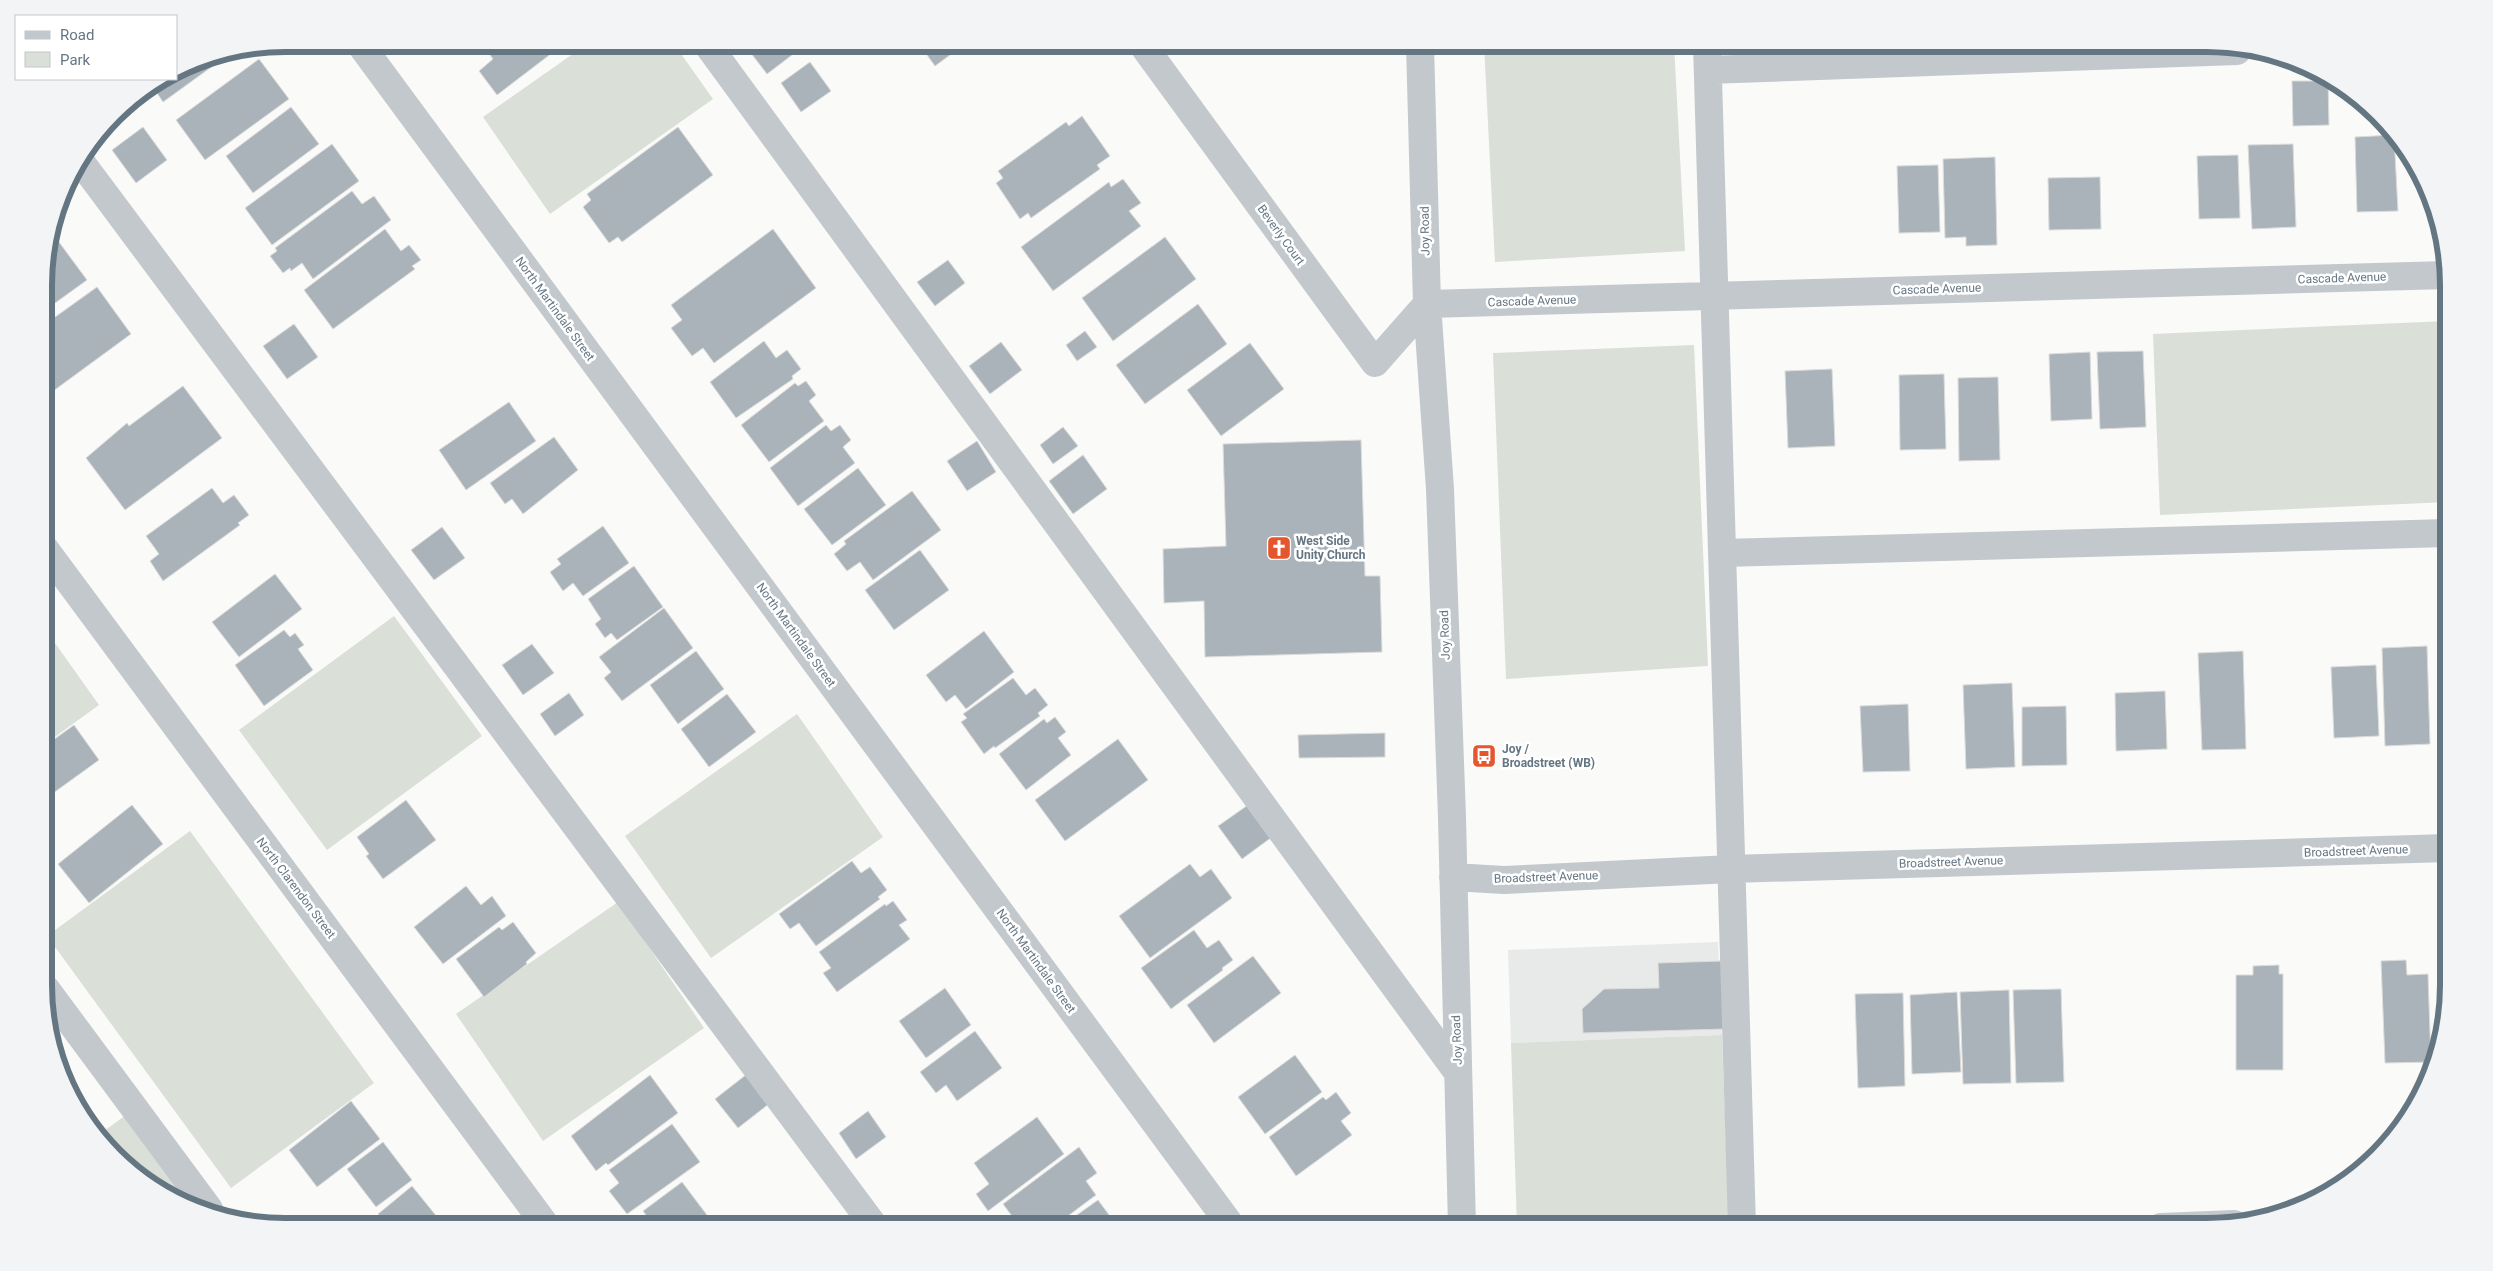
<svg xmlns="http://www.w3.org/2000/svg" width="2493" height="1271" font-family="Roboto,sans-serif">
	<style>
		.built { fill: #e8e9e9 }
		.green { fill: #dadfd7 }
		.building { fill: #aab3b9; stroke: #dcdcda }
		.lines { fill: none; stroke-linecap: round; stroke-linejoin: round }
		.minor { stroke: #c3c8cc; stroke-width: 28 }
		.labels { text-anchor: middle; dominant-baseline: central; stroke-width: 5; stroke-linejoin: round; paint-order: stroke }
		.street-label { font-size: 12px; fill: #657683; stroke: #fff }
		.poi-label { font-size: 12px; font-weight: bold; fill: #657683; stroke: #fff; text-anchor: start }
		.rim { fill: none; stroke: #657683; stroke-width: 6 }
	</style>
	<rect width="100%" height="100%" fill="#fafaf8"/>
	<path class="built" d="M 1718,942 L 1722,1035 L 1511,1043 L 1508,950 Z"/>
	<path class="green" d="M 587,44 L 674,44 L 713,99 L 550,214 L 483,117 Z
		M 1484,44 L 1674,44 L 1685,251 L 1495,262 Z
		M 2447,321 L 2448,502 L 2160,515 L 2153,334 Z
		M 1694,345 L 1708,666 L 1506,679 L 1493,353 Z
		M 394,616 L 482,736 L 327,850 L 239,730 Z
		M 45,629 L 99,705 L 45,744 Z
		M 797,714 L 883,837 L 711,958 L 625,836 Z
		M 190,831 L 374,1083 L 231,1188 L 47,936 Z
		M 618,902 L 704,1028 L 543,1141 L 456,1014 Z
		M 1722,1035 L 1729,1227 L 1517,1227 L 1511,1043 Z
		M 126,1115 L 192,1205 C 153,1196 124,1163 97,1136 Z"/>
	<path class="building" d="M 482,44 L 551,44 L 556,50 L 497,95 L 479,71 L 493,59 Z
		M 744,44 L 790,44 L 796,52 L 767,74 Z
		M 919,44 L 965,44 L 935,66 Z
		M 228,55 L 163,102 L 153,87 L 167,79 L 176,79 L 176,73 L 193,62 Z
		M 259,59 L 289,99 L 205,160 L 176,120 Z
		M 810,62 L 831,91 L 801,112 L 781,83 Z
		M 2292,81 L 2328,81 L 2329,125 L 2293,126 Z
		M 2359,99 L 2367,104 L 2369,106 L 2359,106 Z
		M 291,107 L 319,144 L 253,193 L 226,156 Z
		M 1082,116 L 1110,156 L 1097,165 L 1100,169 L 1031,218 L 1028,213 L 1020,219 L 996,183 L 1003,178 L 998,171 L 1066,122 L 1069,126 Z
		M 143,127 L 167,160 L 136,183 L 112,150 Z
		M 678,127 L 713,175 L 622,242 L 618,237 L 609,243 L 583,207 L 591,200 L 587,194 Z
		M 2394,135 L 2398,211 L 2357,212 L 2355,137 Z
		M 332,144 L 359,181 L 272,245 L 245,208 Z
		M 2293,144 L 2296,227 L 2252,229 L 2248,145 Z
		M 2238,155 L 2240,218 L 2199,219 L 2197,156 Z
		M 1995,157 L 1997,245 L 1966,246 L 1966,237 L 1945,238 L 1943,159 Z
		M 1938,165 L 1940,232 L 1899,233 L 1897,166 Z
		M 2100,177 L 2101,229 L 2049,230 L 2048,178 Z
		M 1123,179 L 1141,203 L 1129,211 L 1141,226 L 1053,291 L 1021,247 L 1109,182 L 1111,187 Z
		M 352,191 L 362,204 L 374,196 L 391,220 L 313,279 L 302,263 L 291,271 L 290,268 L 283,273 L 270,256 L 277,251 L 275,248 Z
		M 385,229 L 401,251 L 409,245 L 421,260 L 412,266 L 415,269 L 333,329 L 304,290 Z
		M 773,229 L 816,288 L 714,363 L 703,348 L 692,356 L 671,328 L 682,320 L 671,305 Z
		M 1165,237 L 1196,279 L 1113,341 L 1082,298 Z
		M 56,238 L 87,280 L 44,311 L 44,270 L 52,241 Z
		M 948,260 L 965,283 L 935,306 L 917,282 Z
		M 97,287 L 131,334 L 45,397 L 44,325 Z
		M 1198,304 L 1227,344 L 1145,404 L 1116,365 Z
		M 294,324 L 318,357 L 287,379 L 263,346 Z
		M 1085,331 L 1097,347 L 1077,361 L 1066,345 Z
		M 764,341 L 776,358 L 787,350 L 801,369 L 792,376 L 793,379 L 736,418 L 710,382 Z
		M 1001,342 L 1022,370 L 990,394 L 969,366 Z
		M 1250,343 L 1284,389 L 1221,436 L 1187,390 Z
		M 2143,351 L 2146,427 L 2100,429 L 2097,352 Z
		M 2090,352 L 2092,419 L 2051,421 L 2049,354 Z
		M 1832,369 L 1835,446 L 1788,448 L 1785,371 Z
		M 1944,374 L 1946,449 L 1900,450 L 1899,375 Z
		M 1998,377 L 2000,460 L 1959,461 L 1958,378 Z
		M 806,381 L 816,395 L 809,401 L 824,421 L 769,462 L 741,425 L 795,383 L 798,386 Z
		M 183,386 L 222,438 L 125,510 L 86,458 L 127,423 L 129,426 Z
		M 509,402 L 536,441 L 466,490 L 439,450 Z
		M 826,425 L 831,431 L 840,425 L 851,440 L 843,447 L 855,463 L 798,506 L 770,468 Z
		M 1063,427 L 1078,446 L 1053,464 L 1040,445 Z
		M 554,437 L 578,470 L 523,514 L 512,499 L 505,504 L 490,483 Z
		M 1361,440 L 1365,576 L 1380,576 L 1382,652 L 1205,657 L 1204,601 L 1164,603 L 1163,549 L 1226,546 L 1223,444 Z
		M 977,441 L 996,472 L 967,491 L 947,461 Z
		M 1083,455 L 1107,489 L 1073,514 L 1049,481 Z
		M 858,468 L 886,505 L 832,545 L 804,509 Z
		M 212,488 L 223,503 L 234,495 L 249,515 L 238,523 L 240,525 L 163,581 L 150,561 L 159,554 L 146,536 Z
		M 912,491 L 941,530 L 873,580 L 860,562 L 847,571 L 834,554 L 846,544 L 844,541 Z
		M 603,526 L 629,563 L 583,596 L 573,583 L 563,591 L 550,572 L 561,564 L 557,559 Z
		M 442,527 L 465,558 L 434,580 L 411,550 Z
		M 920,550 L 949,590 L 894,630 L 865,590 Z
		M 634,566 L 663,607 L 617,640 L 611,633 L 605,638 L 595,624 L 601,619 L 588,599 Z
		M 275,574 L 302,609 L 239,657 L 212,622 Z
		M 664,608 L 693,648 L 622,701 L 604,678 L 611,672 L 599,657 Z
		M 284,630 L 290,637 L 295,633 L 304,645 L 298,649 L 313,670 L 264,706 L 235,665 Z
		M 984,631 L 1014,672 L 966,709 L 955,695 L 946,702 L 926,675 Z
		M 532,644 L 554,673 L 523,695 L 502,665 Z
		M 2427,646 L 2430,744 L 2385,746 L 2382,648 Z
		M 696,651 L 724,689 L 678,724 L 650,685 Z
		M 2243,651 L 2246,749 L 2202,750 L 2198,653 Z
		M 2376,665 L 2379,736 L 2334,738 L 2331,667 Z
		M 1013,678 L 1026,695 L 1035,688 L 1048,705 L 1038,713 L 1040,716 L 995,748 L 994,746 L 984,754 L 961,722 L 967,718 L 963,714 Z
		M 2012,683 L 2015,767 L 1966,769 L 1963,685 Z
		M 2165,691 L 2167,749 L 2116,751 L 2115,693 Z
		M 569,693 L 584,715 L 555,736 L 540,714 Z
		M 727,694 L 756,732 L 709,767 L 681,729 Z
		M 1908,704 L 1910,771 L 1863,772 L 1860,706 Z
		M 2066,706 L 2067,765 L 2022,766 L 2022,707 Z
		M 1055,717 L 1066,732 L 1058,738 L 1071,755 L 1026,790 L 999,754 L 1044,719 L 1047,723 Z
		M 74,725 L 99,760 L 45,799 L 45,746 Z
		M 1385,733 L 1385,757 L 1299,758 L 1298,735 Z
		M 1118,739 L 1148,780 L 1065,841 L 1035,800 Z
		M 406,800 L 436,840 L 383,879 L 366,856 L 369,854 L 357,837 Z
		M 132,805 L 163,844 L 89,903 L 58,864 Z
		M 1248,805 L 1272,837 L 1242,859 L 1218,826 Z
		M 852,861 L 861,873 L 870,867 L 887,890 L 878,897 L 880,899 L 816,946 L 799,923 L 790,929 L 779,914 Z
		M 1190,864 L 1200,877 L 1211,869 L 1232,898 L 1150,958 L 1119,916 Z
		M 466,886 L 481,905 L 492,896 L 506,916 L 443,964 L 414,927 Z
		M 893,901 L 907,920 L 899,925 L 910,939 L 837,992 L 823,973 L 831,968 L 819,952 L 885,904 L 886,906 Z
		M 513,922 L 536,953 L 526,962 L 527,964 L 484,997 L 456,959 L 499,927 L 502,930 Z
		M 1194,930 L 1207,948 L 1219,940 L 1233,960 L 1222,968 L 1223,970 L 1171,1009 L 1141,968 Z
		M 1253,956 L 1281,993 L 1214,1043 L 1187,1005 Z
		M 2406,960 L 2407,975 L 2428,974 L 2431,1062 L 2385,1063 L 2381,961 Z
		M 1722,961 L 1724,1029 L 1583,1033 L 1582,1009 L 1604,989 L 1659,988 L 1658,963 Z
		M 2279,965 L 2279,974 L 2283,974 L 2283,1070 L 2236,1070 L 2236,975 L 2253,975 L 2253,966 Z
		M 2446,972 L 2449,972 L 2446,999 Z
		M 945,988 L 971,1025 L 926,1058 L 899,1021 Z
		M 2061,989 L 2064,1082 L 2016,1083 L 2013,990 Z
		M 2009,990 L 2011,1083 L 1963,1084 L 1960,992 Z
		M 1957,992 L 1961,1072 L 1912,1074 L 1910,995 Z
		M 1903,993 L 1905,1086 L 1858,1088 L 1855,994 Z
		M 975,1031 L 1002,1068 L 957,1101 L 946,1085 L 936,1093 L 920,1072 Z
		M 1295,1055 L 1322,1092 L 1265,1134 L 1238,1097 Z
		M 747,1074 L 770,1103 L 738,1128 L 715,1099 Z
		M 650,1075 L 678,1113 L 608,1165 L 606,1163 L 596,1171 L 571,1136 Z
		M 1336,1092 L 1351,1113 L 1341,1121 L 1352,1135 L 1296,1176 L 1269,1137 L 1323,1097 L 1326,1100 Z
		M 351,1101 L 380,1139 L 317,1187 L 289,1150 Z
		M 868,1111 L 886,1137 L 856,1159 L 839,1133 Z
		M 1037,1117 L 1064,1154 L 988,1211 L 976,1194 L 989,1184 L 974,1163 Z
		M 672,1124 L 700,1162 L 627,1214 L 609,1191 L 619,1183 L 609,1170 Z
		M 383,1142 L 412,1180 L 376,1207 L 347,1169 Z
		M 1079,1147 L 1097,1173 L 1086,1181 L 1096,1195 L 1053,1227 L 1020,1227 L 1003,1204 Z
		M 682,1182 L 710,1219 L 699,1227 L 655,1227 L 643,1211 Z
		M 412,1186 L 442,1223 L 436,1227 L 389,1227 L 378,1214 Z
		M 1098,1200 L 1118,1227 L 1060,1227 Z"/>
	<g class="lines">
		<path class="minor" d="M 360,44 L 1232,1227
			M 707,44 L 1458,1073
			M 1142,44 L 1375,363 L 1427,304 L 2447,275
			M 1420,44 L 1427,304 L 1440,489 L 1452,817 L 1462,1227
			M 1707,44 L 1742,1227
			M 1708,70 L 2237,51
			M 81,162 L 875,1227
			M 45,549 L 547,1227
			M 1722,553 L 2448,533
			M 1453,877 L 1504,880 L 1731,869 L 2449,848
			M 46,989 L 209,1209
			M 2161,1227 L 2234,1224"/>
	</g>
	<defs>
		<symbol id="church-square" viewBox="-11 -11 22 22"><rect x="-9" y="-9" width="18" height="18" rx="4" fill="#e4572e" stroke="#fff"/><path d="M-1.2-6h2.4v3.5h3.3v2.4h-3.3V6h-2.4V-.1h-3.3v-2.4h3.3Z" fill="#fff"/></symbol>
		<symbol id="bus-square" viewBox="-11 -11 22 22"><rect x="-9" y="-9" width="18" height="18" rx="4" fill="#e4572e" stroke="#fff"/><path d="M-5-6H5V4H4V6H2V4H-2V6H-4V4H-5ZM-3.5-4V0h7V-4ZM-3.5 1.2v1.5H-2V1.2ZM2 1.2v1.5H3.5V1.2Z" fill="#fff"/></symbol>
	</defs>
	<g fill-rule="evenodd">
		<use href="#church-square" x="1265" y="534" width="28" height="28"/>
		<use href="#bus-square" x="1470" y="742" width="28" height="28"/>
	</g>
	<g class="labels">
		<g class="street-label">
			<text transform="translate(1425 231) rotate(-91)">Joy Road</text>
			<text transform="translate(1281 235) rotate(54)">Beverly Court</text>
			<text transform="translate(2342 278) rotate(-2)">Cascade Avenue</text>
			<text transform="translate(1937 289) rotate(-2)">Cascade Avenue</text>
			<text transform="translate(1532 301) rotate(-2)">Cascade Avenue</text>
			<text transform="translate(555 309) rotate(54)">North Martindale Street</text>
			<text transform="translate(796 635) rotate(54)">North Martindale Street</text>
			<text transform="translate(1445 635) rotate(-92)">Joy Road</text>
			<text transform="translate(2356 851) rotate(-2)">Broadstreet Avenue</text>
			<text transform="translate(1951 862) rotate(-2)">Broadstreet Avenue</text>
			<text transform="translate(1546 877) rotate(-2)">Broadstreet Avenue</text>
			<text transform="translate(296 888) rotate(53)">North Clarendon Street</text>
			<text transform="translate(1036 961) rotate(54)">North Martindale Street</text>
			<text transform="translate(1457 1040) rotate(-92)">Joy Road</text>
		</g>
		<g class="poi-label">
			<text x="1296" y="541">West Side<tspan x="1296" dy="14">Unity Church</tspan></text>
			<text x="1502" y="749">Joy /<tspan x="1502" dy="14">Broadstreet (WB)</tspan></text>
		</g>
	</g>
	<path d="M0 0H2493V1271H0ZM285 52H2207A233 233 0 0 1 2440 285V985A233 233 0 0 1 2207 1218H285A233 233 0 0 1 52 985V285A233 233 0 0 1 285 52Z" fill="#f3f4f5" fill-rule="evenodd"/>
	<path class="rim" d="M285 52H2207A233 233 0 0 1 2440 285V985A233 233 0 0 1 2207 1218H285A233 233 0 0 1 52 985V285A233 233 0 0 1 285 52Z"/>
	<rect x="15" y="15" width="162" height="65" fill="#ffffff" stroke="#c1c8cd"/>
	<rect x="25" y="31" width="25" height="8" fill="#c3c8cc" stroke="#c1c8cd"/>
	<text x="60" y="40" font-size="15" fill="#657683">Road</text>
	<rect x="25" y="52" width="25" height="15" fill="#dadfd7" stroke="#c1c8cd"/>
	<text x="60" y="65" font-size="15" fill="#657683">Park</text>
</svg>
